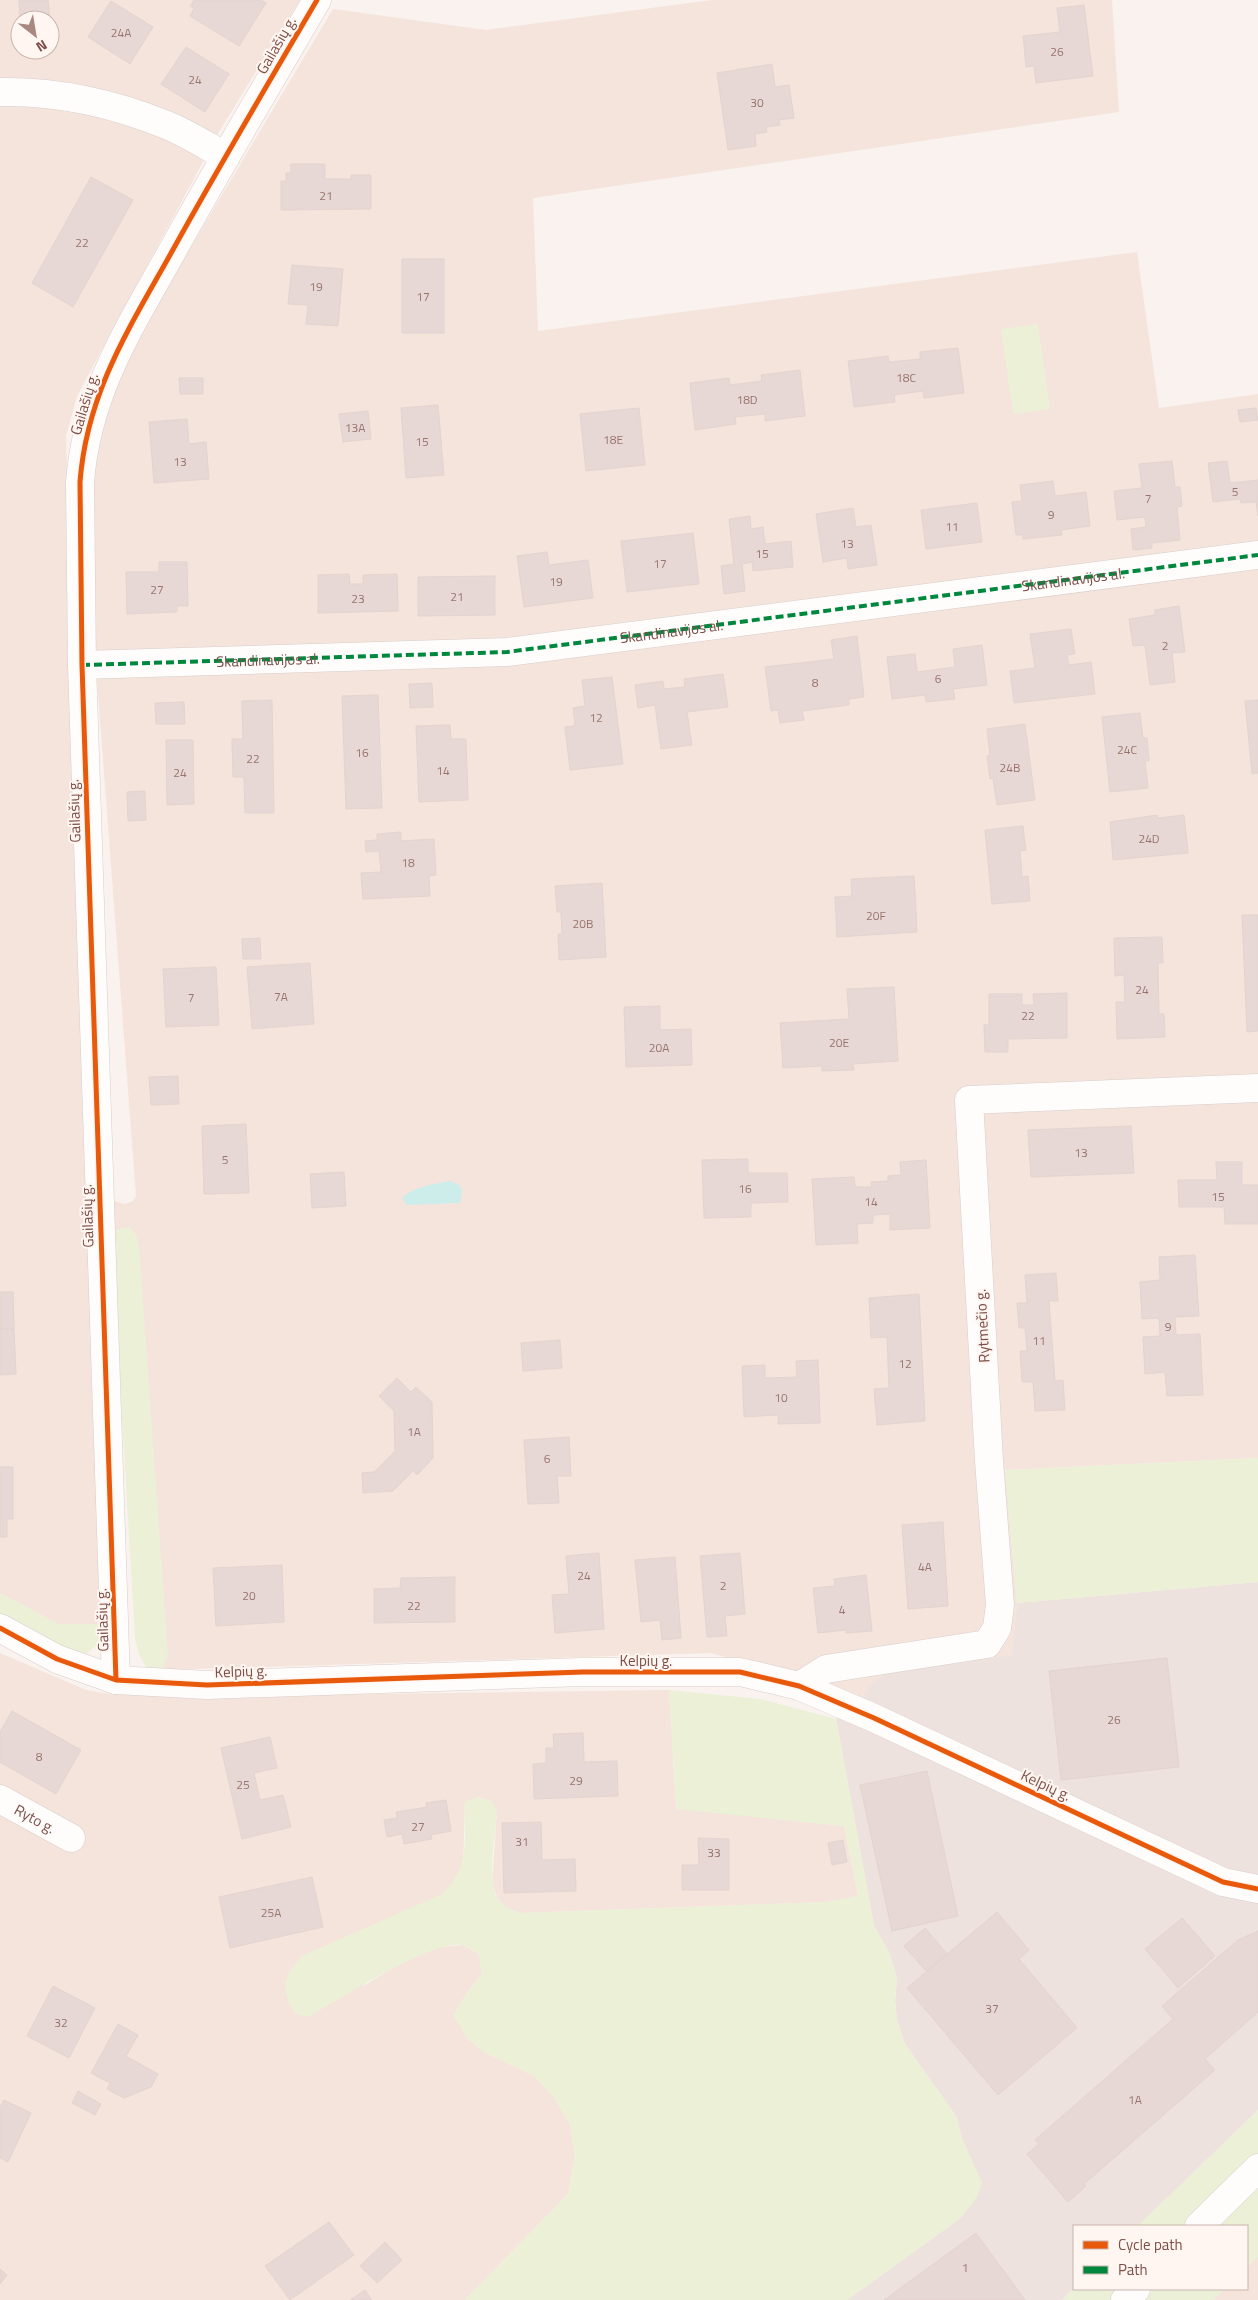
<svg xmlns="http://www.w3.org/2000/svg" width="1258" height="2300" font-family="'Titillium Web',sans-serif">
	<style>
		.residential { fill: #f4e4dc; fill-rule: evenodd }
		.industrial { fill: #ede2dd }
		.green { fill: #ebf0d7 }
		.water { fill: #cdedea }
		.building { fill: #e7d8d5; stroke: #e4d3cf }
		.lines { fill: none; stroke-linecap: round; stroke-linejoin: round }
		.minor-casing { stroke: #d9cdca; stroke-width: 29 }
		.minor { stroke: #fefdfc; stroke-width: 28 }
		.quiet { stroke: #00873e; stroke-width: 4; stroke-dasharray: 8 4; stroke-linecap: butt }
		.cycleway-casing { stroke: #fff6f1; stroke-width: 8 }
		.cycleway { stroke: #e8590c; stroke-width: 5 }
		.labels { text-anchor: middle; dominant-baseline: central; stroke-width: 4; stroke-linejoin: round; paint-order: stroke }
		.number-label { font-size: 12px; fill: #99746e }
		.street-label { font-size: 15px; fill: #7d4f48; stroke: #fff6f1 }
	</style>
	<rect width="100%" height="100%" fill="#faf2ee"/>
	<path class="residential" d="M 0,0 L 300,0 L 220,130 L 77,396 L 66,436 L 104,1624 L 58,1624 L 0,1593 ZM 20,20 L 50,20 L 50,50 L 20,50 Z
		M 712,0 L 1112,0 L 1119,112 L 533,198 L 538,331 L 1137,252 L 1159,408 L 1258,394 L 1258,1458 L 1005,1470 L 1017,1603 L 1013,1655 L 883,1674 L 870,1686 L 860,1701 L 795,1678 L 711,1653 L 162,1670 L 111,1231 L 114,1201 L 125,1204 L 133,1201 L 136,1196 L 85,521 L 94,443 L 133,344 L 333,9 L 486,30 Z
		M 0,1653 L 86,1690 L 115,1695 L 295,1695 L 669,1690 L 676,1808 L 844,1826 L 858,1896 L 826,1902 L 521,1913 L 508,1909 L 498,1899 L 492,1884 L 497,1811 L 491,1801 L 479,1797 L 465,1802 L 463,1863 L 455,1881 L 362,1987 L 401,1963 L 439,1947 L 463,1945 L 479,1954 L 482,1974 L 467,1992 L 467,2038 L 484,2052 L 534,2076 L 552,2095 L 570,2124 L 575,2156 L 568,2194 L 465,2300 L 0,2300 Z
		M 1258,2256 L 1258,2300 L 1213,2300 L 1224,2289 L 1247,2289 L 1247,2267 Z"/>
	<path class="industrial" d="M 1258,1582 L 1258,2110 L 1138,2226 L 1074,2226 L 1074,2288 L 1062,2300 L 847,2300 L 962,2217 L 962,2138 L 956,2116 L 905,2044 L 897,2020 L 895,2001 L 897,1978 L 889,1952 L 874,1926 L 836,1719 L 860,1701 L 870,1686 L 883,1674 L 1012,1655 L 1017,1603 Z"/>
	<path class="green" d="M 1038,324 L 1050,409 L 1013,414 L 1001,329 Z
		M 129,1227 L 136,1234 L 139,1246 L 168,1655 L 162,1670 L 146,1667 L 139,1654 L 135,1638 L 111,1231 Z
		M 1258,1458 L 1258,1582 L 1017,1603 L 1005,1470 Z
		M 0,1593 L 58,1624 L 104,1624 L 101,1642 L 87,1653 L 76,1654 L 0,1618 Z
		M 669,1690 L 760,1699 L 836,1719 L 874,1926 L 889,1952 L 897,1978 L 895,2001 L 897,2020 L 905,2044 L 956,2116 L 962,2138 L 982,2183 L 977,2197 L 962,2217 L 847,2300 L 465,2300 L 568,2194 L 575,2156 L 570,2124 L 552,2095 L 534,2076 L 484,2052 L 467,2038 L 453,2015 L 467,1992 L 482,1974 L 479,1954 C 475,1952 468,1946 463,1945 C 434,1938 337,2001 308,2017 L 296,2014 C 279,1990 283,1974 304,1955 L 442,1894 C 471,1866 464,1840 465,1802 L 478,1797 L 491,1801 L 497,1811 C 496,1832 486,1882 498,1899 C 504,1907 512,1910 521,1913 L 826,1902 L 858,1896 L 844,1826 L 676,1809 Z
		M 1258,2110 L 1258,2256 L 1247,2267 L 1247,2226 L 1138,2226 Z
		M 1074,2288 L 1074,2289 L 1224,2289 L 1213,2300 L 1062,2300 Z"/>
	<path class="water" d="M 449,1181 L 458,1184 L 462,1190 L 460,1203 L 407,1205 L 402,1198 C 412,1187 435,1184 449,1181 Z"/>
	<path class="building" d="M 19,0 L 48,0 L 50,20 L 20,20 Z
		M 194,0 L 261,0 L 266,3 L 239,46 L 190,16 L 194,8 L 190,6 Z
		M 111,1 L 153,27 L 130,64 L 88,37 Z
		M 1084,5 L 1093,76 L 1036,83 L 1034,66 L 1026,67 L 1023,36 L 1060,32 L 1057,8 Z
		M 186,47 L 229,74 L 205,112 L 161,84 Z
		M 772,64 L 775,87 L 789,85 L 794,118 L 779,120 L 780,125 L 766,127 L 767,132 L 755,134 L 756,146 L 728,150 L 717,73 Z
		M 291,164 L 325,164 L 325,179 L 351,179 L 351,175 L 371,175 L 371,209 L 281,210 L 281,181 L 286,181 L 286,173 L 291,173 Z
		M 91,177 L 133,200 L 73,307 L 32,283 Z
		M 402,259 L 444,259 L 444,333 L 402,333 Z
		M 292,265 L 343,269 L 338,326 L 306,324 L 308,305 L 288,304 Z
		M 958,348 L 964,393 L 924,398 L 923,391 L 894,395 L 895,402 L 854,407 L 848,361 L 888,356 L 889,362 L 920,359 L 920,352 Z
		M 800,370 L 805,416 L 765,421 L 765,414 L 735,417 L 736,424 L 695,430 L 690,383 L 729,378 L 730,385 L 762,381 L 761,375 Z
		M 179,378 L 203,378 L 203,394 L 180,394 Z
		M 438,405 L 444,475 L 406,478 L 401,408 Z
		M 639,408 L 645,465 L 586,471 L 580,414 Z
		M 1256,408 L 1258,420 L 1240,422 L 1238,410 Z
		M 368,411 L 371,439 L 343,442 L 339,414 Z
		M 187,419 L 189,444 L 206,442 L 209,479 L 154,483 L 149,422 Z
		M 1172,461 L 1175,487 L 1180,487 L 1182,506 L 1177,507 L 1180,540 L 1152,543 L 1152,548 L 1133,550 L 1131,529 L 1146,527 L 1145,517 L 1117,520 L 1114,491 L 1142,488 L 1139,464 Z
		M 1227,461 L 1230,483 L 1258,480 L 1258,516 L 1256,502 L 1241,503 L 1240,499 L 1213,502 L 1208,463 Z
		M 1053,481 L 1055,496 L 1086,492 L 1090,526 L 1061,530 L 1062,535 L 1023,539 L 1023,535 L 1016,535 L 1012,502 L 1022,501 L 1020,485 Z
		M 977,503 L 982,542 L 926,549 L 921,510 Z
		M 853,508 L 856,527 L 871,525 L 877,565 L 848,569 L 847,558 L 823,562 L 816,514 Z
		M 750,516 L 751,529 L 763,527 L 765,544 L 791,541 L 793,567 L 753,571 L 752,562 L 742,564 L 745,591 L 724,594 L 721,566 L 734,564 L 729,519 Z
		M 693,533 L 699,584 L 627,592 L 621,541 Z
		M 547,552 L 549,565 L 588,560 L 593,598 L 524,607 L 517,556 Z
		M 159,562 L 187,562 L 188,606 L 177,606 L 177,612 L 127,614 L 126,572 L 159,572 Z
		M 349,574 L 350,584 L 363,584 L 363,575 L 397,574 L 398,611 L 318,613 L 318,575 Z
		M 495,576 L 495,615 L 418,616 L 418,577 Z
		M 1179,606 L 1185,652 L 1172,653 L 1175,682 L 1150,685 L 1145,645 L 1133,646 L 1129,619 L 1155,615 L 1155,610 Z
		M 1071,629 L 1075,654 L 1067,655 L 1069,665 L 1091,662 L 1095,694 L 1014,703 L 1010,671 L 1035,668 L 1030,634 Z
		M 857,636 L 864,697 L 849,699 L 849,705 L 802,711 L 804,720 L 780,723 L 778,710 L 771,711 L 765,667 L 834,659 L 831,640 Z
		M 982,645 L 987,685 L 953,689 L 955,699 L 926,702 L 925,695 L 892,699 L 887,657 L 915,654 L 917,672 L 955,667 L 953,649 Z
		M 723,674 L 728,707 L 687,712 L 692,745 L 661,749 L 655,705 L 638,708 L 635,685 L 663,681 L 664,689 L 685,687 L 684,679 Z
		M 612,677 L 623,764 L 570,770 L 565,727 L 575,726 L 573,708 L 585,706 L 582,680 Z
		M 432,683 L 433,707 L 410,708 L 409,684 Z
		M 378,695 L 382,808 L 346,809 L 342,696 Z
		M 272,700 L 274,813 L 245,813 L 244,777 L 233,777 L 232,739 L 243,739 L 242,701 Z
		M 1258,700 L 1258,773 L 1252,774 L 1245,701 Z
		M 184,702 L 185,724 L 156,724 L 155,703 Z
		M 1140,713 L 1143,738 L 1147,738 L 1149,761 L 1145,761 L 1148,788 L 1110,792 L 1102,717 Z
		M 1025,724 L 1035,800 L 997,805 L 993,778 L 990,779 L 987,756 L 990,755 L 987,729 Z
		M 450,725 L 451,739 L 466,739 L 468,800 L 419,802 L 416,726 Z
		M 166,740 L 193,740 L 194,804 L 167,805 Z
		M 145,791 L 146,820 L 128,821 L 127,792 Z
		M 1157,815 L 1158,818 L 1184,815 L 1188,853 L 1113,860 L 1110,822 Z
		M 1023,826 L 1026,850 L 1020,851 L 1022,877 L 1028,876 L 1030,901 L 992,904 L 985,830 Z
		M 401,832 L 401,841 L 434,839 L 436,875 L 429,876 L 430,896 L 363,899 L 361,873 L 381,872 L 379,851 L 366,852 L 365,841 L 377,840 L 377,834 Z
		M 914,876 L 917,932 L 837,937 L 835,897 L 852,896 L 851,879 Z
		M 602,883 L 606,957 L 559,960 L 558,934 L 562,934 L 561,912 L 557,912 L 555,886 Z
		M 1242,915 L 1258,915 L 1258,1031 L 1247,1032 Z
		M 1162,937 L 1163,963 L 1158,963 L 1159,1014 L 1164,1014 L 1165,1037 L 1117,1039 L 1116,1002 L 1125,1002 L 1124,975 L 1115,976 L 1114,938 Z
		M 260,938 L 261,959 L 243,959 L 242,939 Z
		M 310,963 L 314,1024 L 252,1029 L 247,967 Z
		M 216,967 L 219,1025 L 166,1027 L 163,969 Z
		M 894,987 L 898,1061 L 853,1064 L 854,1070 L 822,1071 L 822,1066 L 783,1068 L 780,1023 L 849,1019 L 847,989 Z
		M 1067,993 L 1067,1038 L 1008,1039 L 1008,1052 L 985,1052 L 984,1025 L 989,1025 L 989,994 L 1022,994 L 1022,1005 L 1034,1005 L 1033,994 Z
		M 660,1006 L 660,1030 L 691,1029 L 692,1065 L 626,1067 L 624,1007 Z
		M 178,1076 L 179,1104 L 151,1105 L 149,1077 Z
		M 246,1124 L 249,1193 L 204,1194 L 202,1126 Z
		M 1131,1126 L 1134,1173 L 1031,1177 L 1028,1130 Z
		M 748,1159 L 748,1173 L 787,1173 L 788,1202 L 751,1203 L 751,1217 L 704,1218 L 702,1160 Z
		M 926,1160 L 930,1228 L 890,1230 L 890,1214 L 873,1215 L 873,1223 L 857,1224 L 858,1243 L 816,1245 L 812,1179 L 854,1177 L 855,1187 L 872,1187 L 871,1182 L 888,1181 L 888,1176 L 901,1175 L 900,1162 Z
		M 1216,1162 L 1242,1162 L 1242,1185 L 1258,1185 L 1258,1224 L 1225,1224 L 1224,1207 L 1179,1207 L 1178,1180 L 1217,1180 Z
		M 344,1172 L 346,1206 L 312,1208 L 310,1174 Z
		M 1195,1255 L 1199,1316 L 1175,1317 L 1176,1335 L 1200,1334 L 1203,1395 L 1167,1396 L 1165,1372 L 1145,1374 L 1143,1337 L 1160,1336 L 1159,1318 L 1142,1319 L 1140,1282 L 1160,1280 L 1159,1257 Z
		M 1056,1273 L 1058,1301 L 1049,1301 L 1055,1381 L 1063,1380 L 1065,1410 L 1035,1411 L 1033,1382 L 1022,1382 L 1020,1351 L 1027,1351 L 1025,1328 L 1019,1328 L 1017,1303 L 1027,1303 L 1025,1275 Z
		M 0,1292 L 13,1292 L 14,1329 L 0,1329 Z
		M 919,1294 L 925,1421 L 877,1425 L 874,1389 L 889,1388 L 887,1337 L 871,1338 L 869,1298 Z
		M 0,1329 L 14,1329 L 16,1374 L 0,1375 Z
		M 560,1340 L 562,1368 L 523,1371 L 521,1343 Z
		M 818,1360 L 820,1423 L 778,1424 L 778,1415 L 744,1417 L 742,1366 L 765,1365 L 765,1378 L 797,1377 L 796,1361 Z
		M 397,1378 L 411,1392 L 416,1387 L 432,1402 L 433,1458 L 417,1475 L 413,1471 L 393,1491 L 363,1493 L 362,1473 L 374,1472 L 395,1451 L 394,1411 L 379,1396 Z
		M 569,1437 L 571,1476 L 557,1476 L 559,1503 L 528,1504 L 524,1440 Z
		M 0,1467 L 13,1467 L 13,1519 L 7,1519 L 7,1537 L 0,1537 Z
		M 943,1522 L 948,1606 L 908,1609 L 902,1525 Z
		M 599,1553 L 604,1629 L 555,1633 L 552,1595 L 569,1594 L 566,1556 Z
		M 740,1553 L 745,1614 L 725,1616 L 727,1636 L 707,1637 L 700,1556 Z
		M 675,1557 L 681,1638 L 662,1640 L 660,1620 L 641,1622 L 635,1560 Z
		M 282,1565 L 284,1622 L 216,1626 L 213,1568 Z
		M 866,1575 L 872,1631 L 846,1633 L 846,1630 L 818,1633 L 813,1588 L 835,1586 L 834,1579 Z
		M 455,1577 L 455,1622 L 374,1623 L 374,1589 L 400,1588 L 401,1578 Z
		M 1167,1658 L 1179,1767 L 1061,1780 L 1049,1671 Z
		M 12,1711 L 81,1750 L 56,1794 L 0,1762 L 0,1732 Z
		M 583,1733 L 584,1762 L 617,1761 L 618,1796 L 534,1799 L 533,1764 L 546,1763 L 546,1748 L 554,1748 L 553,1734 Z
		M 270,1737 L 277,1768 L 254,1773 L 260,1800 L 283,1795 L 291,1827 L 242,1839 L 221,1748 Z
		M 927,1771 L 958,1916 L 892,1931 L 860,1785 Z
		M 446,1800 L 451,1831 L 431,1835 L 432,1839 L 404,1844 L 402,1834 L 387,1837 L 384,1820 L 397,1818 L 396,1812 L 427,1807 L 426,1803 Z
		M 541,1822 L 542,1860 L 575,1859 L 576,1891 L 504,1893 L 502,1823 Z
		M 698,1838 L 729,1839 L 729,1890 L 682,1890 L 682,1865 L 699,1865 Z
		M 843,1840 L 847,1862 L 832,1865 L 828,1843 Z
		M 312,1877 L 323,1927 L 230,1948 L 219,1897 Z
		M 997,1912 L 1029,1950 L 1019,1959 L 1077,2028 L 998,2095 L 907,1988 Z
		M 1182,1918 L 1215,1956 L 1178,1988 L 1145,1949 Z
		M 925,1928 L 947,1954 L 927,1972 L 904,1946 Z
		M 1258,1931 L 1258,2012 L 1205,2059 L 1215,2070 L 1084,2184 L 1086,2186 L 1068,2202 L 1027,2154 L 1039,2144 L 1035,2140 L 1173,2019 L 1162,2006 L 1238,1940 Z
		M 53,1986 L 95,2008 L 69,2058 L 27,2036 Z
		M 118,2024 L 138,2035 L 126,2056 L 158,2074 L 151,2087 L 124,2098 L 107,2089 L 110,2083 L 91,2073 Z
		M 78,2091 L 101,2104 L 95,2115 L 72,2103 Z
		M 4,2100 L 31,2113 L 8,2162 L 0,2158 L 0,2107 Z
		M 329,2222 L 354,2255 L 290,2300 L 265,2266 Z
		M 976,2233 L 1025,2300 L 884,2300 Z
		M 385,2242 L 402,2260 L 377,2283 L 360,2266 Z
		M 0,2269 L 7,2275 L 0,2284 Z
		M 365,2290 L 372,2300 L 350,2300 Z"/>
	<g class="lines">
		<defs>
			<g id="minor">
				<path d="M 0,92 C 56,91 112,103 164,124 C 185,132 205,145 225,156"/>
				<path id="s1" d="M 82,665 L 507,652 L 1258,555"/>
				<path d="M 0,1628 L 57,1659 L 116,1680 L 207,1685 L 583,1672 L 740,1672 L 799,1686 L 874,1718 L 1223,1882 L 1258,1889"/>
				<path d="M 116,1680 L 82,665 L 80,482 C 87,390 132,324 175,246 C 221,163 269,82 317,0"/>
				<path d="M 799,1686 L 826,1669 L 987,1644 L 997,1628 L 1000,1605 L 989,1461 L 969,1100 L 1258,1088"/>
				<path id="s2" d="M 0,1799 L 71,1838"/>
				<path d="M 1199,2226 L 1258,2168"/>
				<path d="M 1125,2300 L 1136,2289"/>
			</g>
		</defs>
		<use href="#minor" class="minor-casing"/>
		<use href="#minor" class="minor"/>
		<path class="quiet" d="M 82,665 L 507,652 L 1258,555"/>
		<defs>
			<path id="cycleway" d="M 0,1628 L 57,1659 L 116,1680 L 207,1685 L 583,1672 L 740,1672 L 799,1686 L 874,1718 L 1223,1882 L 1258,1889
				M 116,1680 L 82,665 L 80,482 C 87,390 132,324 175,246 C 221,163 269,82 317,0"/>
		</defs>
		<use href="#cycleway" class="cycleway-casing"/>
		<use href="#cycleway" class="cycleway"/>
	</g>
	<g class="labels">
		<g class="number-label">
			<text x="121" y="32">24A</text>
			<text x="1057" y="51">26</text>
			<text x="195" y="79">24</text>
			<text x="757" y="102">30</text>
			<text x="326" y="195">21</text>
			<text x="82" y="242">22</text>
			<text x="316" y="286">19</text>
			<text x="423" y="296">17</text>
			<text x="906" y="377">18C</text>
			<text x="747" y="399">18D</text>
			<text x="355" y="427">13A</text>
			<text x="613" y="439">18E</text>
			<text x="422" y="441">15</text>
			<text x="180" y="461">13</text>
			<text x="1235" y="491">5</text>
			<text x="1148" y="498">7</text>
			<text x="1051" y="514">9</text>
			<text x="952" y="526">11</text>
			<text x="847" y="543">13</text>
			<text x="762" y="553">15</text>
			<text x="660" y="563">17</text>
			<text x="556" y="581">19</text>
			<text x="157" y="589">27</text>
			<text x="457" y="596">21</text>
			<text x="358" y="598">23</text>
			<text x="1165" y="645">2</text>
			<text x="938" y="678">6</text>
			<text x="815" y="682">8</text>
			<text x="596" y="717">12</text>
			<text x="1127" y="749">24C</text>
			<text x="362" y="752">16</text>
			<text x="253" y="758">22</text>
			<text x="1010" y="767">24B</text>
			<text x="443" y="770">14</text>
			<text x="180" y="772">24</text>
			<text x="1149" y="838">24D</text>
			<text x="408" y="862">18</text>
			<text x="876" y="915">20F</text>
			<text x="583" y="923">20B</text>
			<text x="1142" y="989">24</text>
			<text x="281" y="996">7A</text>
			<text x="191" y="997">7</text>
			<text x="1028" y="1015">22</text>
			<text x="839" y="1042">20E</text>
			<text x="659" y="1047">20A</text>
			<text x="1081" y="1152">13</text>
			<text x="225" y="1159">5</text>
			<text x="745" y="1188">16</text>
			<text x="1218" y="1196">15</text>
			<text x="871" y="1201">14</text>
			<text x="1168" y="1326">9</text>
			<text x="1039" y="1340">11</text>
			<text x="905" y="1363">12</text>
			<text x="781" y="1397">10</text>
			<text x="414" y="1431">1A</text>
			<text x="547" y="1458">6</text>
			<text x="925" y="1566">4A</text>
			<text x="584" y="1575">24</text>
			<text x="723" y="1585">2</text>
			<text x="249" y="1595">20</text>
			<text x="414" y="1605">22</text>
			<text x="842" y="1609">4</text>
			<text x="1114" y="1719">26</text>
			<text x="39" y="1756">8</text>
			<text x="576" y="1780">29</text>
			<text x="243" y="1784">25</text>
			<text x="418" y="1826">27</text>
			<text x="522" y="1841">31</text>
			<text x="714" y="1852">33</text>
			<text x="271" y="1912">25A</text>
			<text x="992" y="2008">37</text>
			<text x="61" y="2022">32</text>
			<text x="1135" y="2099">1A</text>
			<text x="965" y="2267">1</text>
		</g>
		<g class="street-label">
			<text transform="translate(276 45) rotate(-60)">Gailašių g.</text>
			<text transform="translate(84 404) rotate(-73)">Gailašių g.</text>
			<text stroke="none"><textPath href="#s1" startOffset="996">Skandinavijos al.</textPath></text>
			<text stroke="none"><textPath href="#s1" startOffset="591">Skandinavijos al.</textPath></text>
			<text stroke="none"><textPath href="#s1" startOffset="186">Skandinavijos al.</textPath></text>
			<text transform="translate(74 811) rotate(-92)">Gailašių g.</text>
			<text transform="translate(87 1216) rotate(-92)">Gailašių g.</text>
			<text transform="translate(982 1326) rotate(-93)">Rytmečio g.</text>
			<text transform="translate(102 1620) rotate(-92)">Gailašių g.</text>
			<text x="646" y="1660">Kelpių g.</text>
			<text transform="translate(241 1671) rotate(-2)">Kelpių g.</text>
			<text transform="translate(1046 1785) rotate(25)">Kelpių g.</text>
			<text stroke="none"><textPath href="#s2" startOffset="40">Ryto g.</textPath></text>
		</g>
	</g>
	<rect x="1073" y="2225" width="175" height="65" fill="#fff6f1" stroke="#cbb3ad"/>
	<rect x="1083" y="2241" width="25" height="8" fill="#e8590c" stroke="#cbb3ad"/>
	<text x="1118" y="2250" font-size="15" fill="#7d4f48">Cycle path</text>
	<rect x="1083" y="2266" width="25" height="8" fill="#00873e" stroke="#cbb3ad"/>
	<text x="1118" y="2275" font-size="15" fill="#7d4f48">Path</text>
	<g transform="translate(35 35) rotate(149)"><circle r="24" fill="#fff6f1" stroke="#cbb3ad"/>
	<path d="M0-4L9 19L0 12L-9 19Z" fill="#a98882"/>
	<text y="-8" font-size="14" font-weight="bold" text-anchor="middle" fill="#7d4f48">N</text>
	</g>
</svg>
